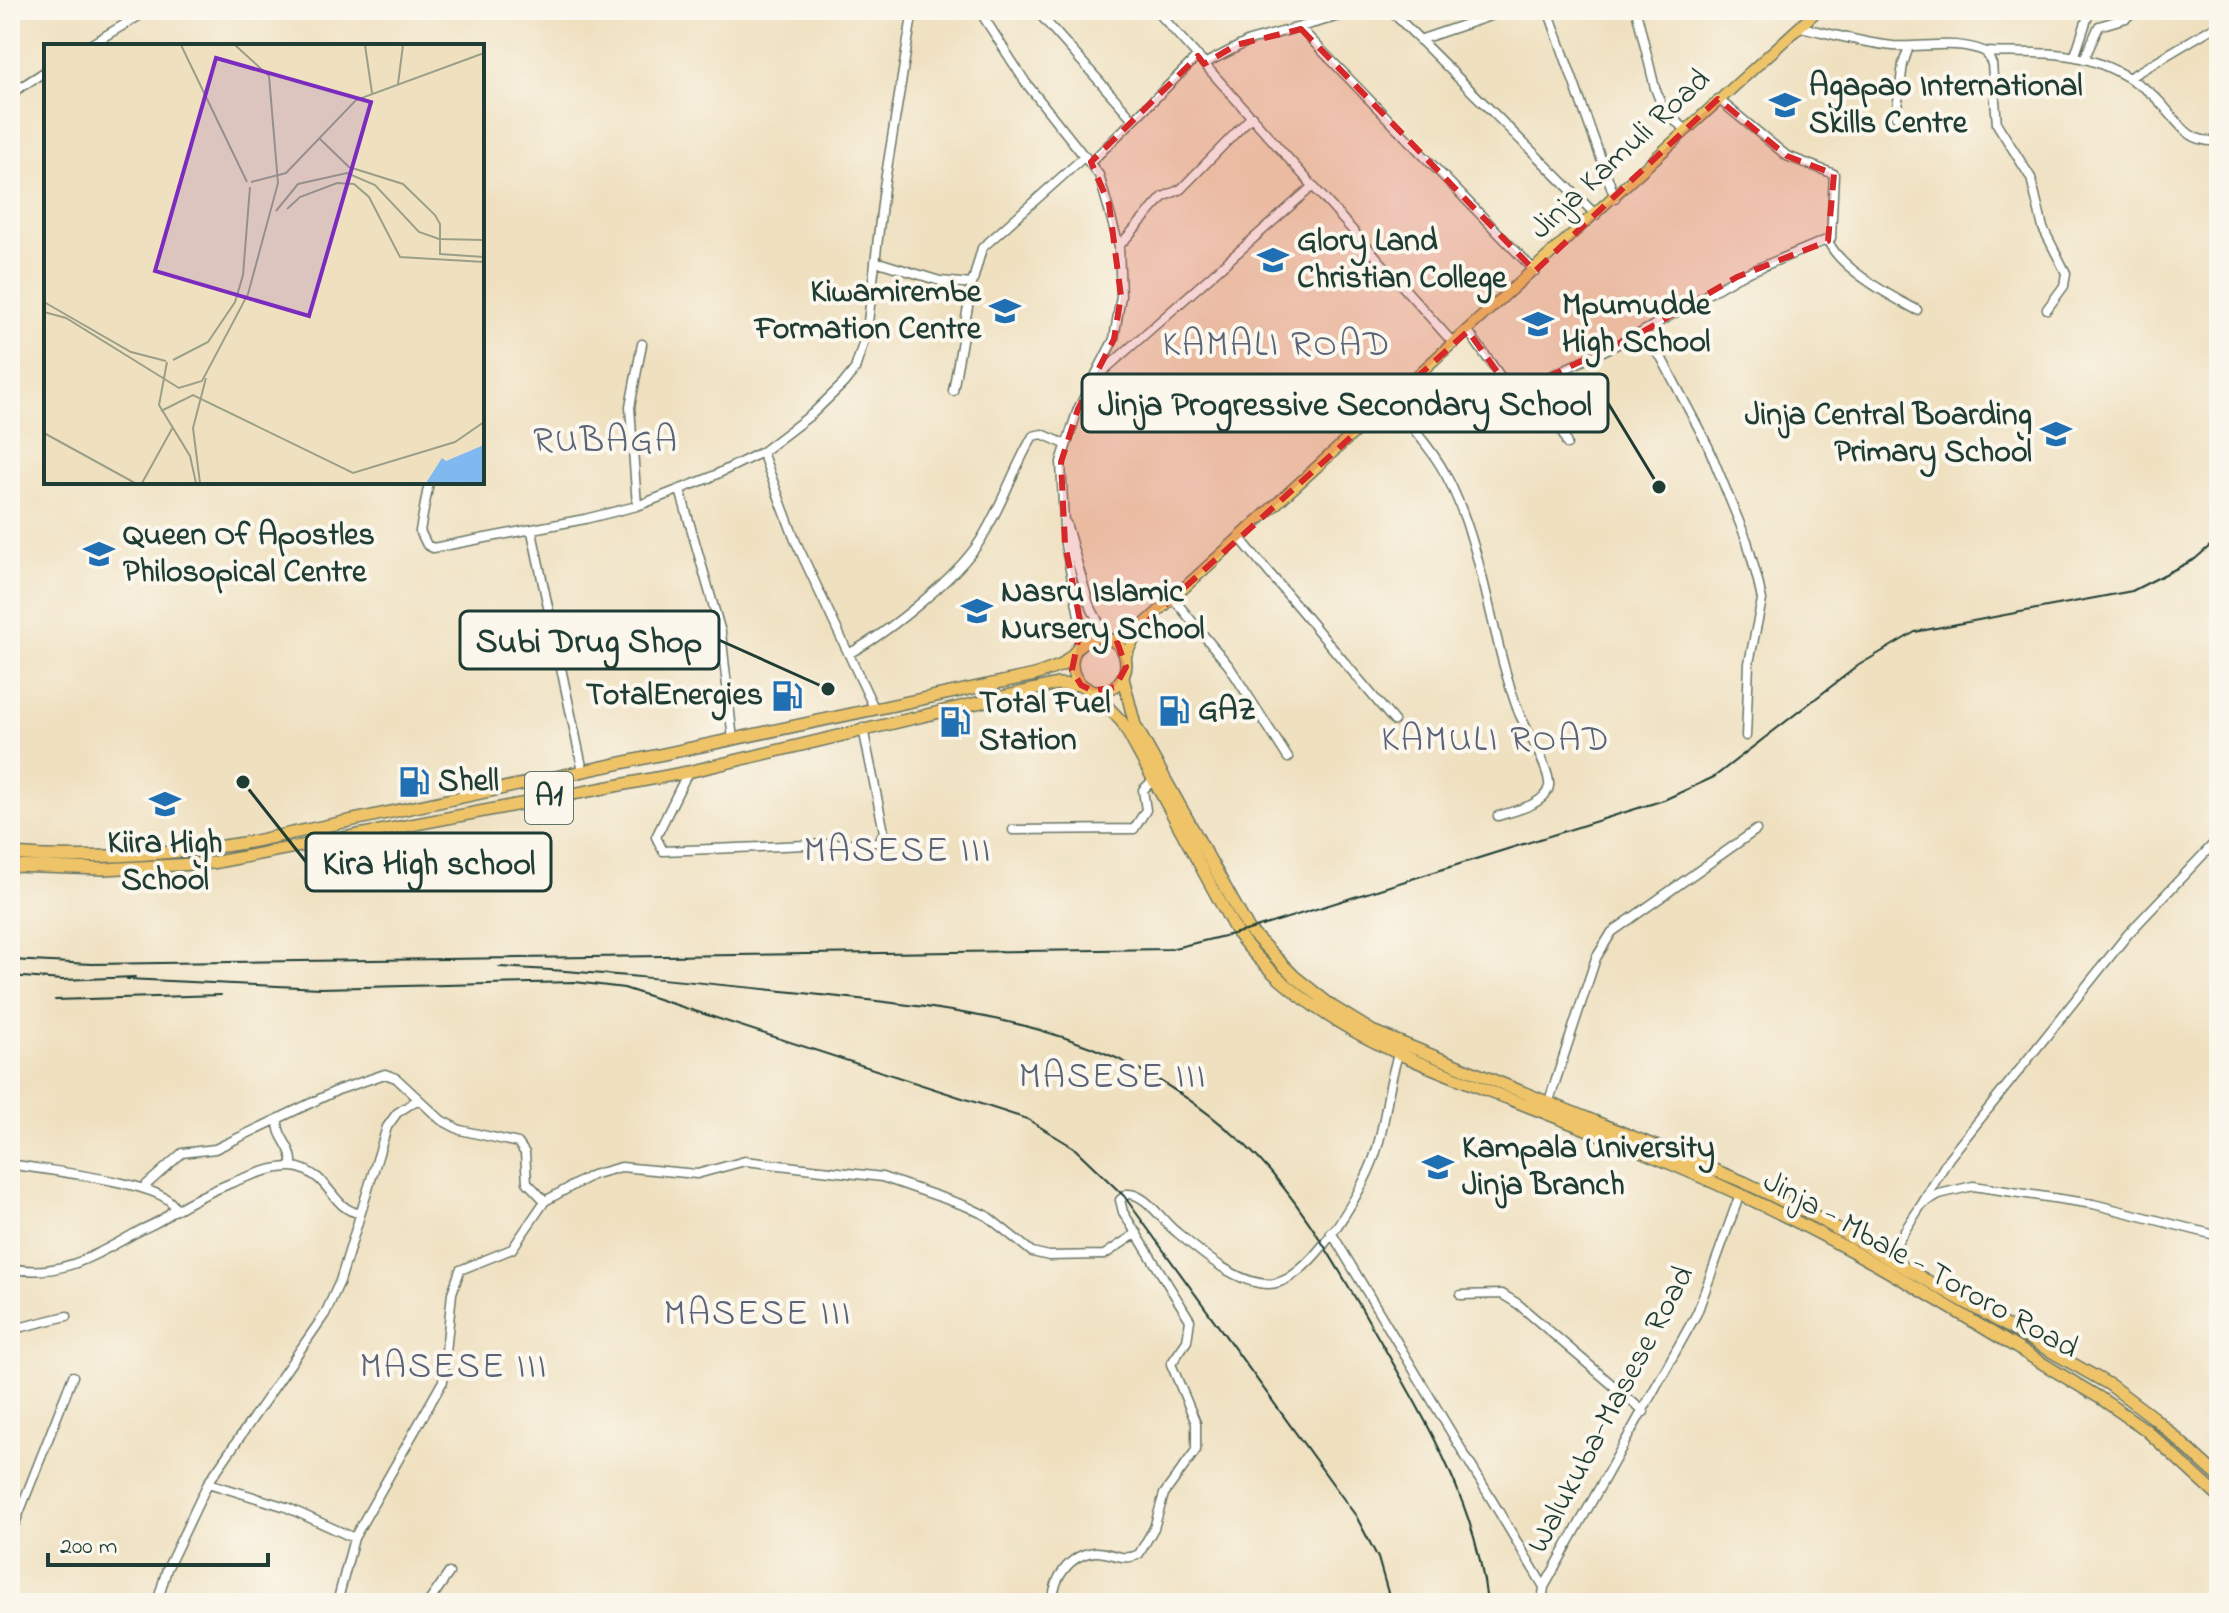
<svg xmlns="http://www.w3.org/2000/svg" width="2229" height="1613" font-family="'Indie Flower',sans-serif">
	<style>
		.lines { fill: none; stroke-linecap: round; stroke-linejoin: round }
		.minor-casing { stroke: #687665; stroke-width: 11 }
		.major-casing { stroke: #687665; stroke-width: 13 }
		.highway-casing { stroke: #687665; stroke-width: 14 }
		.minor { stroke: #fff; stroke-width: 8 }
		.major { stroke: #efc469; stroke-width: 10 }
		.highway { stroke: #efc469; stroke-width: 11 }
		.rail { stroke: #1f3d34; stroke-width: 2 }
		.marked { fill: #d62828; fill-opacity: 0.2; stroke: #d62828; stroke-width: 6; stroke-dasharray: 16 10; stroke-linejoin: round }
		.labels { text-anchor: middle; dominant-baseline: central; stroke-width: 8; stroke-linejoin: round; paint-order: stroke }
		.shield { fill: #fbf7ec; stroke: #61756b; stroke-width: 2 }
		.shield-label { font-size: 30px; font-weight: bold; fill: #1f3d34 }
		.poi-label { font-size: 32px; font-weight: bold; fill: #1f3d34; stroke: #fbf7ec; text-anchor: start }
		.street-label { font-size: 32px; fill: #1f3d34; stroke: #fbf7ec }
		.quarter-label { font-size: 36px; letter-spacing: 2px; fill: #5a6378; stroke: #fbf7ec }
		.inset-road { fill: none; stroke: #9c9f88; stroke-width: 2 }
		.view { fill: #7b2cbf; fill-opacity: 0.15; stroke: #7b2cbf; stroke-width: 4 }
		.inset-edge { fill: none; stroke: #1f3d34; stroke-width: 4 }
		.leader { fill: none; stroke: #1f3d34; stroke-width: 3 }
		.callout-dot { fill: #1f3d34; stroke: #fbf7ec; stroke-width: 3 }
		.callout { fill: #fbf7ec; stroke: #1f3d34; stroke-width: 3 }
		.callout-label { font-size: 34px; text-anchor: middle; font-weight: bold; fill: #1f3d34 }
	</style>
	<rect width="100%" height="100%" fill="#fbf7ec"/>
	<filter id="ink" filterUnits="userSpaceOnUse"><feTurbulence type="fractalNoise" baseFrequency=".0125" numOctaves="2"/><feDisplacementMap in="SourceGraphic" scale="16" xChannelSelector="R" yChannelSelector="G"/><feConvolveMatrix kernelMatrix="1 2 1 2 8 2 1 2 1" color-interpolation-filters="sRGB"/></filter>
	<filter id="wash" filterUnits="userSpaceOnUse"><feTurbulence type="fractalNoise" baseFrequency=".006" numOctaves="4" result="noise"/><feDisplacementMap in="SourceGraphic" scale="32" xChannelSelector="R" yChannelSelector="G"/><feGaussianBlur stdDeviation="1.8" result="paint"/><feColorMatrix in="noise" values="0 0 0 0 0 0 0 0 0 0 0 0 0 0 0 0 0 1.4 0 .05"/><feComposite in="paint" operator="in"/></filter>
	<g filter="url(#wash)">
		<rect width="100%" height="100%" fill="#efe0c0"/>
	</g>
	<g filter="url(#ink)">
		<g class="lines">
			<defs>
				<path id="minor" d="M 979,10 L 1026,83 L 1099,175 L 1119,246 L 1121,296 L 1114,339 L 1078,409 L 1061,462 L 1065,544 L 1081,626 L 1079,646
					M 1036,10 L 1132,118
					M 1156,10 L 1454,344
					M 1390,10 L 1596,215
					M 1548,10 L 1615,198
					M 1636,10 L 1655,88 L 1665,114 L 1686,129
					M 1801,27 C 1831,34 1862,43 1893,46 C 1925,48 1956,39 1986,52 L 1992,64 L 1997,124 L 2031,178 L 2043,228 L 2066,273 L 2064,286 L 2047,309
					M 1301,29 L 1535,271
					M 1419,40 L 1508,10
					M 88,46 L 149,10
					M 1986,52 C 2054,54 2091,48 2148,91 C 2176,112 2180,144 2219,141
					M 2075,55 L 2090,10
					M 2085,57 L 2099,26 L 2126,18 L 2136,10
					M 1204,64 L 1249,41 L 1362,10
					M 2130,77 L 2219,24
					M 10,94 L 46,71
					M 1896,116 L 1903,64 L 1909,47
					M 1091,162 L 1198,56
					M 1828,241 C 1840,268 1890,296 1917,310
					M 1119,246 L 1163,197 L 1181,189 L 1252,116
					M 875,261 L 940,281 L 972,284
					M 1468,331 L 1508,387 L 1518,391 L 1542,380 L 1567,444
					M 1637,335 L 1737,277 L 1831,238 L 1834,174 L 1787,156 L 1718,99
					M 1101,373 L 1313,186
					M 1542,380 L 1637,335 L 1661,357 L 1708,446 L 1747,541 L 1758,581 L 1762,600 L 1749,663 L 1746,736
					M 953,391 L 972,284 L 982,248 L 1085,156
					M 1389,401 C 1412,427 1436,453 1451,485 C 1485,556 1491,639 1519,713 C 1526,729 1551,771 1549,786 C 1546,805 1513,811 1498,816
					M 762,452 L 795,540 L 875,710
					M 429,482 L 420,531 L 427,545 L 433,548 L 585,519 L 637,506 L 709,478 L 762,452 L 812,414 L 843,384 L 855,369 L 867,331 L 884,187 L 913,10
					M 680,490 L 721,632 L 733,740
					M 637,506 L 630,407 L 642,344
					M 1066,523 L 1089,604 L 1107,638
					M 532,532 L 583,771
					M 1239,537 L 1394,721
					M 1172,597 L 1229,666 L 1288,758
					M 850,653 C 889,632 956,578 980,541 C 1001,508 1013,470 1033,436 L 1042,434 L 1065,444
					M 688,772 L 656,837 L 663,851 L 878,842 L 884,832 L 863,728
					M 1013,830 L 1134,829 L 1146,810 L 1143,790 L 1153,780
					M 1549,1101 L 1596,958 L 1612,932 L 1756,830
					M 278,1120 C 277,1139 294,1147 292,1166
					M 10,1164 C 40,1170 165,1182 174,1207 C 168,1219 151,1225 139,1231 C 97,1254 61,1279 10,1268
					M 144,1187 L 182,1153 L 215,1149 L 338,1090 L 385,1074 L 396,1078 L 441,1120 L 460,1130 L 518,1143 L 525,1153 L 527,1182 L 545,1201
					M 1922,1204 L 1949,1158 L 2128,934 L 2219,838
					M 174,1211 C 199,1196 260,1167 290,1167 C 300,1166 310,1172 318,1178 C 332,1190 340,1211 359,1213
					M 1331,1232 L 1544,1587
					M 1888,1256 L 1922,1204 L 1939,1194 L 1973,1186 L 2093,1204 L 2219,1236
					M 1461,1295 L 1502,1294 L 1518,1304 L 1644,1412
					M 10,1330 L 67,1316
					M 208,1483 L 286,1507 L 354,1538
					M 10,1536 L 73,1376
					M 157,1603 L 167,1569 L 208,1483 L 325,1314 L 340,1281 L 387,1127 L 397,1113 L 417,1100
					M 337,1603 L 354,1538 L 443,1381 L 452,1293 L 460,1270 L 512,1249 L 545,1201 L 592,1175 L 621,1167 L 697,1174 L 745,1161 L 882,1177 L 966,1206 L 987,1216 L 1032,1252 L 1049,1256 L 1104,1255 L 1137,1233
					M 428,1603 L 449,1573
					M 1054,1603 C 1051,1580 1070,1554 1095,1552 C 1111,1551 1123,1563 1139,1554 L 1154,1528 L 1164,1494 L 1196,1450 L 1196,1423 L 1171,1364 L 1187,1341 L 1190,1320 L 1123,1212 L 1120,1200 L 1127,1194 C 1144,1192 1161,1219 1174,1230 C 1198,1250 1236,1284 1269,1284 C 1308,1284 1359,1196 1372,1163 C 1386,1128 1386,1090 1398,1055
					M 1542,1603 L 1544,1587 L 1697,1313 L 1740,1194"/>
				<path id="major" d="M 1113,641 L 1140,628 L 1818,10
					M 1125,657 L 1140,628"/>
				<path id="highway" d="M1072 664a27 27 0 1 1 54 0a27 27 0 1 1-54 0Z
					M 1123,678 L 1135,725 L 1249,930 L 1294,976 L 1333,1007 L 1372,1031 L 1744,1182 L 1812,1215 L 2110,1385 L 2154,1418 L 2219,1477
					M 1093,691 L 1122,722 L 1237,933 C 1306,1024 1409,1059 1512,1100 C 1589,1130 1666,1160 1741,1195 C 1866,1252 1982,1328 2100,1398 L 2145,1429 L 2219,1497
					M 10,854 C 90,860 171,855 250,842 L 1035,675 L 1062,665 L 1074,653
					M 10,866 L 104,869 L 212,863 L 688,772 L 1057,684 L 1081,685"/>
			</defs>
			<use href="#minor" class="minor-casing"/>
			<use href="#major" class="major-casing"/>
			<use href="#highway" class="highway-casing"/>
			<use href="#minor" class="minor"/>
			<use href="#major" class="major"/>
			<use href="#highway" class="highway"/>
			<path class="rail" d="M 10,960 L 92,964 L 1170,949 L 1249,930 L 1664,800 L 1714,777 L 1859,665 L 1915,632 L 2132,591 L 2195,559 L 2219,538
				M 499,967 C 597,972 695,982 793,992 C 961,1010 1101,1018 1234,1135 C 1295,1188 1335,1263 1375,1332 C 1424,1417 1477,1504 1487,1603
				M 10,976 L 62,980 L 135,977
				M 127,979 L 321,988 L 575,982 L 624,988 L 1027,1119 L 1073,1147 L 1124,1196 L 1356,1516 L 1378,1558 L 1391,1603
				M 55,1000 L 221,995"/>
		</g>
	</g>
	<path class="marked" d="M 1301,29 L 1535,271 L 1718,99 L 1787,156 L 1834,174 L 1828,241 L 1737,277 L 1637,335 L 1518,391 L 1508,387 L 1468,331 L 1140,628 L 1116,639 L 1126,667 L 1115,687 L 1093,691 L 1081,685 L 1072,670 L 1081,626 L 1065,544 L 1061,462 L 1078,409 L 1114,339 L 1121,296 L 1109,204 L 1091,162 L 1198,56 L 1204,64 L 1236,45 Z"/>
	<defs>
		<symbol id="school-bare" viewBox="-9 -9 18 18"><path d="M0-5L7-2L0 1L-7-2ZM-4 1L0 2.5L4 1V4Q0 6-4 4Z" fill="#1f6fb2" stroke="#fbf7ec" stroke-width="2.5" paint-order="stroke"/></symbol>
		<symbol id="fuel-bare" viewBox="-9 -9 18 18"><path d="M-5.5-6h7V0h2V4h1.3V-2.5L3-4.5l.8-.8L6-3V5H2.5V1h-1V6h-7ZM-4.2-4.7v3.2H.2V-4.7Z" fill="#1f6fb2" stroke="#fbf7ec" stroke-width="2.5" paint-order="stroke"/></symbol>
		<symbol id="university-bare" viewBox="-9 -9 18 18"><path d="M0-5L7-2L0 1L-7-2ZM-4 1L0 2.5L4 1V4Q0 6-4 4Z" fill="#1f6fb2" stroke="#fbf7ec" stroke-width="2.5" paint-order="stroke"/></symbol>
	</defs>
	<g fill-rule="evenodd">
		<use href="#school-bare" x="1763" y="83" width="44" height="44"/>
		<use href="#school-bare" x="1251" y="238" width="44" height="44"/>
		<use href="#school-bare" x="983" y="289" width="44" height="44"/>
		<use href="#school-bare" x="1516" y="302" width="44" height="44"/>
		<use href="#school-bare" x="2034" y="412" width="44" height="44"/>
		<use href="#school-bare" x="77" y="532" width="44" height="44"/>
		<use href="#school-bare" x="955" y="589" width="44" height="44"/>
		<use href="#fuel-bare" x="765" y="674" width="44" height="44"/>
		<use href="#fuel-bare" x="1152" y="689" width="44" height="44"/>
		<use href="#fuel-bare" x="933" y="700" width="44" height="44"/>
		<use href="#fuel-bare" x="392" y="760" width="44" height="44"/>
		<use href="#school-bare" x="143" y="782" width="44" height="44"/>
		<use href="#university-bare" x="1416" y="1145" width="44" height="44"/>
	</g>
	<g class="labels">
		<rect class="shield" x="525" y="772" width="48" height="52" rx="6"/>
		<g class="shield-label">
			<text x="549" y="798">A1</text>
		</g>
		<g class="poi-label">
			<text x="1809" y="87">Agapao International<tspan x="1809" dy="37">Skills Centre</tspan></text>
			<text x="1297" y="242">Glory Land<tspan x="1297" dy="37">Christian College</tspan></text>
			<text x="981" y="293" text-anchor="end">Kiwamirembe<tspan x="981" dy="37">Formation Centre</tspan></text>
			<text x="1562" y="306">Mpumudde<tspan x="1562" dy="37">High School</tspan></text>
			<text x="2032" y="416" text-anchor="end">Jinja Central Boarding<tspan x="2032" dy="37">Primary School</tspan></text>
			<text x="123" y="536">Queen Of Apostles<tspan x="123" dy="37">Philosopical Centre</tspan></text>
			<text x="1001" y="593">Nasru Islamic<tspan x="1001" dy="37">Nursery School</tspan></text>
			<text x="763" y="696" text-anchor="end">TotalEnergies</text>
			<text x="979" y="704">Total Fuel<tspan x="979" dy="37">Station</tspan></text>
			<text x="1198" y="711">GAZ</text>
			<text x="438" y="782">Shell</text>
			<text x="165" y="844" text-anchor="middle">Kiira High<tspan x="165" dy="37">School</tspan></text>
			<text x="1462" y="1149">Kampala University<tspan x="1462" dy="37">Jinja Branch</tspan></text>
		</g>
		<g class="street-label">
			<text transform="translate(1621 155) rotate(-43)">Jinja Kamuli Road</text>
			<text transform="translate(1920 1266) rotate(29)">Jinja - Mbale - Tororo Road</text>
			<text transform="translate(1612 1410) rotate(-62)">Walukuba-Masese Road</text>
		</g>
		<g class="quarter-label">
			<text x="1277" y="346">KAMALI ROAD</text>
			<text x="606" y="442">RUBAGA</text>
			<text x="1496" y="741">KAMULI ROAD</text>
			<text x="898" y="852">MASESE III</text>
			<text x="1113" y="1078">MASESE III</text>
			<text x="758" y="1315">MASESE III</text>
			<text x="454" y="1368">MASESE III</text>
		</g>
	</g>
	<g transform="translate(44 44)">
		<rect width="440" height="440" fill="#efe0c0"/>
		<path d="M 440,401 L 440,439 L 382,439 L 398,414 L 402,417 Z" fill="#80b8f0"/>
		<path class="inset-road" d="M 137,1 L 203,138M 321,1 L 328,49M 354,40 L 359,1M 276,95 L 305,123 L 359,140 L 391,171 L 396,180 L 396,210 L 440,213M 207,138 L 242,129 L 312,56 L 440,9M 243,165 L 256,153 L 293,139 L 310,140 L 325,153 L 356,213 L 440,218M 232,167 L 254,140 L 303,129 L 331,141 L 375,188 L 395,195 L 440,196M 0,258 L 87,308 L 122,317M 0,268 L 22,274 L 135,344 L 158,337 L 204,250 L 234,139 L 225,32 L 191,1M 129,316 L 164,298 L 191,258 L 199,231 L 206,143M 123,318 L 115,361 L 146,412 L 152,439M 117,367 L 149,351 L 309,429 L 411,398 L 440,378M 0,389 L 91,439M 98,439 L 129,383M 156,439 L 149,384 L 162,334"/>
		<path class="view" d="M 172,14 L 327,58 L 265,272 L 111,227 Z"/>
		<rect width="440" height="440" class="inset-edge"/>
	</g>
	<path class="leader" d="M1659 487L1608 403M828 689L719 640M243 782L306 862"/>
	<g class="callout-dot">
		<circle cx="1659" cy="487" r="8"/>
		<circle cx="828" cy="689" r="8"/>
		<circle cx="243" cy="782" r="8"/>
	</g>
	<g class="callout">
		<rect x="1082" y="374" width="526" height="58" rx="8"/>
		<rect x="460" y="611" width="259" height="58" rx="8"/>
		<rect x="306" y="833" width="245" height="58" rx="8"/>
	</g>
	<g class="callout-label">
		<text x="1345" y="415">Jinja Progressive Secondary School</text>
		<text x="589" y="652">Subi Drug Shop</text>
		<text x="429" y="874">Kira High school</text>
	</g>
	<rect width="2229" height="1613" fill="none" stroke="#fbf7ec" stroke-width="40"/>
	<path d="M48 1553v12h220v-12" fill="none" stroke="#1f3d34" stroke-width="4"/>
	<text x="60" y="1553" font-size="24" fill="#1f3d34" stroke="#fbf7ec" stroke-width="6" paint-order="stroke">200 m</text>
</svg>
